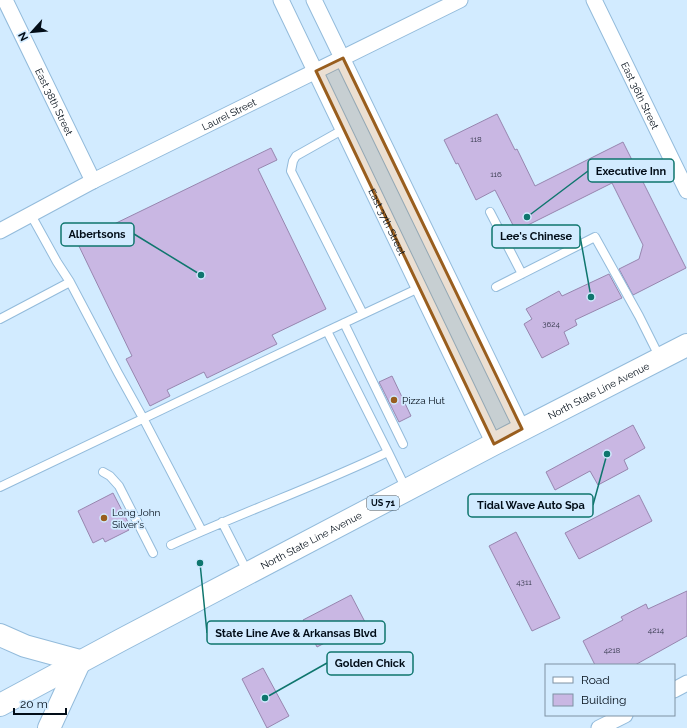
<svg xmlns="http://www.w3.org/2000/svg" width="687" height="728" font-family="Raleway,sans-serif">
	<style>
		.building { fill: #c9b7e3; stroke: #9786af }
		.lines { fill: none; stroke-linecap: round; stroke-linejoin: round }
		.service-casing { stroke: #93bbdb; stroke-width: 10 }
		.minor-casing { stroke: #93bbdb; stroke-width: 17 }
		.primary-casing { stroke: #93bbdb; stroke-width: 24 }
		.service { stroke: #fff; stroke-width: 8 }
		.minor { stroke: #fff; stroke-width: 15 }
		.primary { stroke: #fff; stroke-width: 22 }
		.marked { fill: #995e1e; fill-opacity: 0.2; stroke: #995e1e; stroke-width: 3; stroke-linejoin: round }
		.poi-dot { fill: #995e1e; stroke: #d2ebff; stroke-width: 1.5 }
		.labels { text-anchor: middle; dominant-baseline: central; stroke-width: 3.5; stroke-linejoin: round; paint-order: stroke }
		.number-label { font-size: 8px; fill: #34384b }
		.shield { fill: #d2ebff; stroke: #40505d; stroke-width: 1 }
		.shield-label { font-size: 9px; font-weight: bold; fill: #020d18 }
		.street-label { font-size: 10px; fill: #020d18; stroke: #d2ebff }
		.poi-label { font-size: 10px; fill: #020d18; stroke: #d2ebff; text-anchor: start }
		.leader { fill: none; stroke: #0f766e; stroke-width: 1.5 }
		.callout-dot { fill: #0f766e; stroke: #d2ebff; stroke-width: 1.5 }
		.callout { fill: #d2ebff; stroke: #0f766e; stroke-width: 1.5 }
		.callout-label { font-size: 11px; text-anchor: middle; font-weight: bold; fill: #020d18 }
	</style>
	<rect width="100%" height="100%" fill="#d2ebff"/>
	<path class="building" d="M 497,114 L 515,150 L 517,149 L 535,186 L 623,142 L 686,268 L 633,295 L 619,269 L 639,259 L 643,245 L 612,183 L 516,231 L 495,190 L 476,200 L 458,163 L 456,164 L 444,140 Z
		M 271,148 L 277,160 L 258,169 L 326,309 L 272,335 L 277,344 L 207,378 L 204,372 L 167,390 L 170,396 L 150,406 L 126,359 L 132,356 L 77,242 Z
		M 609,274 L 622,298 L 575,320 L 577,325 L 564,332 L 569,344 L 542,358 L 524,324 L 532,319 L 526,309 L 559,291 L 562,296 Z
		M 392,376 L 411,416 L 399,422 L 379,382 Z
		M 633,425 L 645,448 L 624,460 L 628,469 L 598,485 L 590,471 L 555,490 L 546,472 Z
		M 113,493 L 130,526 L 127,527 L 129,530 L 105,542 L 103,538 L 93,543 L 78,511 Z
		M 639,495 L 652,521 L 579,559 L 565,533 Z
		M 516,532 L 560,618 L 532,631 L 489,546 Z
		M 687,591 L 687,636 L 635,665 L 595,665 L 583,641 L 623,620 L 621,617 L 646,604 L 648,609 Z
		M 351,595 L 365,622 L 317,647 L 303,620 Z
		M 263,668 L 289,716 L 267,728 L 242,679 Z"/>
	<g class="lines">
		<defs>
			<path id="service" d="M 344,129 L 296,156 L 293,161 L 291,171 L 363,314
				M 490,212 L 522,274
				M 31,215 L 57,262 L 70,282 L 118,373 L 143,418 L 202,531
				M 496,287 L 595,237 L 639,316 L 660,358
				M 0,319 L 70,282
				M 344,323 L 403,444
				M 327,331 L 419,288
				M 388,452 L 406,489
				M 103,472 L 110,476 L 119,486 L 153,553
				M 0,487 C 109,434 218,383 327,331 L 388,452 C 317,486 243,512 171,545
				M 222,522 L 248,573"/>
			<g id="minor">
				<path id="s1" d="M 5,0 L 93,181"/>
				<path id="s2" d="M 281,0 L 494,444"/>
				<path d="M 314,0 L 522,429"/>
				<path id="s3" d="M 594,0 L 687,191"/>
				<path id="s4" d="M 0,231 L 93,181 L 460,0"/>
				<path d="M 674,690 L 687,683"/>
				<path d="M 599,728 L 625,715"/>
			</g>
			<g id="primary">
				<path d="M 0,635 L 25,646 L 80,661"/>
				<path id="s5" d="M 0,705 L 121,640 L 494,444 L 687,345"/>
				<path d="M 49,728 L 80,661"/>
			</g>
		</defs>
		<use href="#service" class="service-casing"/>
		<use href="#minor" class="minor-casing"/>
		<use href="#primary" class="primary-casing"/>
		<use href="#service" class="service"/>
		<use href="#minor" class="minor"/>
		<use href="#primary" class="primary"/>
	</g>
	<path class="marked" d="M 343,58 L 522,429 L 494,444 L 316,71 Z"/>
	<g class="poi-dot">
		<circle cx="394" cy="400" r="4"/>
		<circle cx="104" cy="518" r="4"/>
	</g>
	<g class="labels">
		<g class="number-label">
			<text x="476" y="139">118</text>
			<text x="496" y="174">116</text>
			<text x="551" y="324">3624</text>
			<text x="524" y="582">4311</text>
			<text x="656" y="630">4214</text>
			<text x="612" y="650">4218</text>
		</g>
		<rect class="shield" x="367" y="496" width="32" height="14" rx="3"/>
		<g class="shield-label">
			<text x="383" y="503">US 71</text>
		</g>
		<g class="street-label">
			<text stroke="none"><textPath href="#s3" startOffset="106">East 36th Street</textPath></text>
			<text stroke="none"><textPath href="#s1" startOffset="113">East 38th Street</textPath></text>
			<text stroke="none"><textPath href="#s4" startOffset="257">Laurel Street</textPath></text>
			<text stroke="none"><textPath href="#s2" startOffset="246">East 37th Street</textPath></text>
			<text stroke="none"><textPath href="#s5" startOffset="676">North State Line Avenue</textPath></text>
			<text stroke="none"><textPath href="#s5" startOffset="352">North State Line Avenue</textPath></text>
		</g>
		<g class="poi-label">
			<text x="402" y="400">Pizza Hut</text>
			<text x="112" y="512">Long John<tspan x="112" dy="12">Silver's</tspan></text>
		</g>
	</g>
	<path class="leader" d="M527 217L588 171M201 275L134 234M591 297L580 236M607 454L593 505M200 563L207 633M265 698L327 663"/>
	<g class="callout-dot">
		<circle cx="527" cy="217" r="4"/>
		<circle cx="201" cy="275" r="4"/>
		<circle cx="591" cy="297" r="4"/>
		<circle cx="607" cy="454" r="4"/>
		<circle cx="200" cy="563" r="4"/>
		<circle cx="265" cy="698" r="4"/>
	</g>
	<g class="callout">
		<rect x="588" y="159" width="86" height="23" rx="4"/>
		<rect x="61" y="223" width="73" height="23" rx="4"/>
		<rect x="492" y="225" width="88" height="23" rx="4"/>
		<rect x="468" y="494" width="125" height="23" rx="4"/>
		<rect x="207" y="621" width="178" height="23" rx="4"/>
		<rect x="327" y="652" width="86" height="23" rx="4"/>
	</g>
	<g class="callout-label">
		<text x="631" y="175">Executive Inn</text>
		<text x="97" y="238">Albertsons</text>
		<text x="536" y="240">Lee's Chinese</text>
		<text x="531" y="509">Tidal Wave Auto Spa</text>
		<text x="296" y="637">State Line Ave &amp; Arkansas Blvd</text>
		<text x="370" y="667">Golden Chick</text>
	</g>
	<rect x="545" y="664" width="130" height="52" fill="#d2ebff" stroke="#7f92a3"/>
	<rect x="553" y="677" width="20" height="6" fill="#ffffff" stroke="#7f92a3"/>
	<text x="581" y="684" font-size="12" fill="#020d18">Road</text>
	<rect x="553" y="694" width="20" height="12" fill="#c9b7e3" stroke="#7f92a3"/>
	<text x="581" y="704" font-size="12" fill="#020d18">Building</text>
	<g transform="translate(32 32) rotate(243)" stroke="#d2ebff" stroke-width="3" paint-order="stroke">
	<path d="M0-3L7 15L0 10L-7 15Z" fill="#020d18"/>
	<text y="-6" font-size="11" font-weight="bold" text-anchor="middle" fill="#020d18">N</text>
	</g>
	<path d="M14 708v6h52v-6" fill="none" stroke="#020d18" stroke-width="2"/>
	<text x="20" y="708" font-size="12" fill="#020d18" stroke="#d2ebff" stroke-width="3" paint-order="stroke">20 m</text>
</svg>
